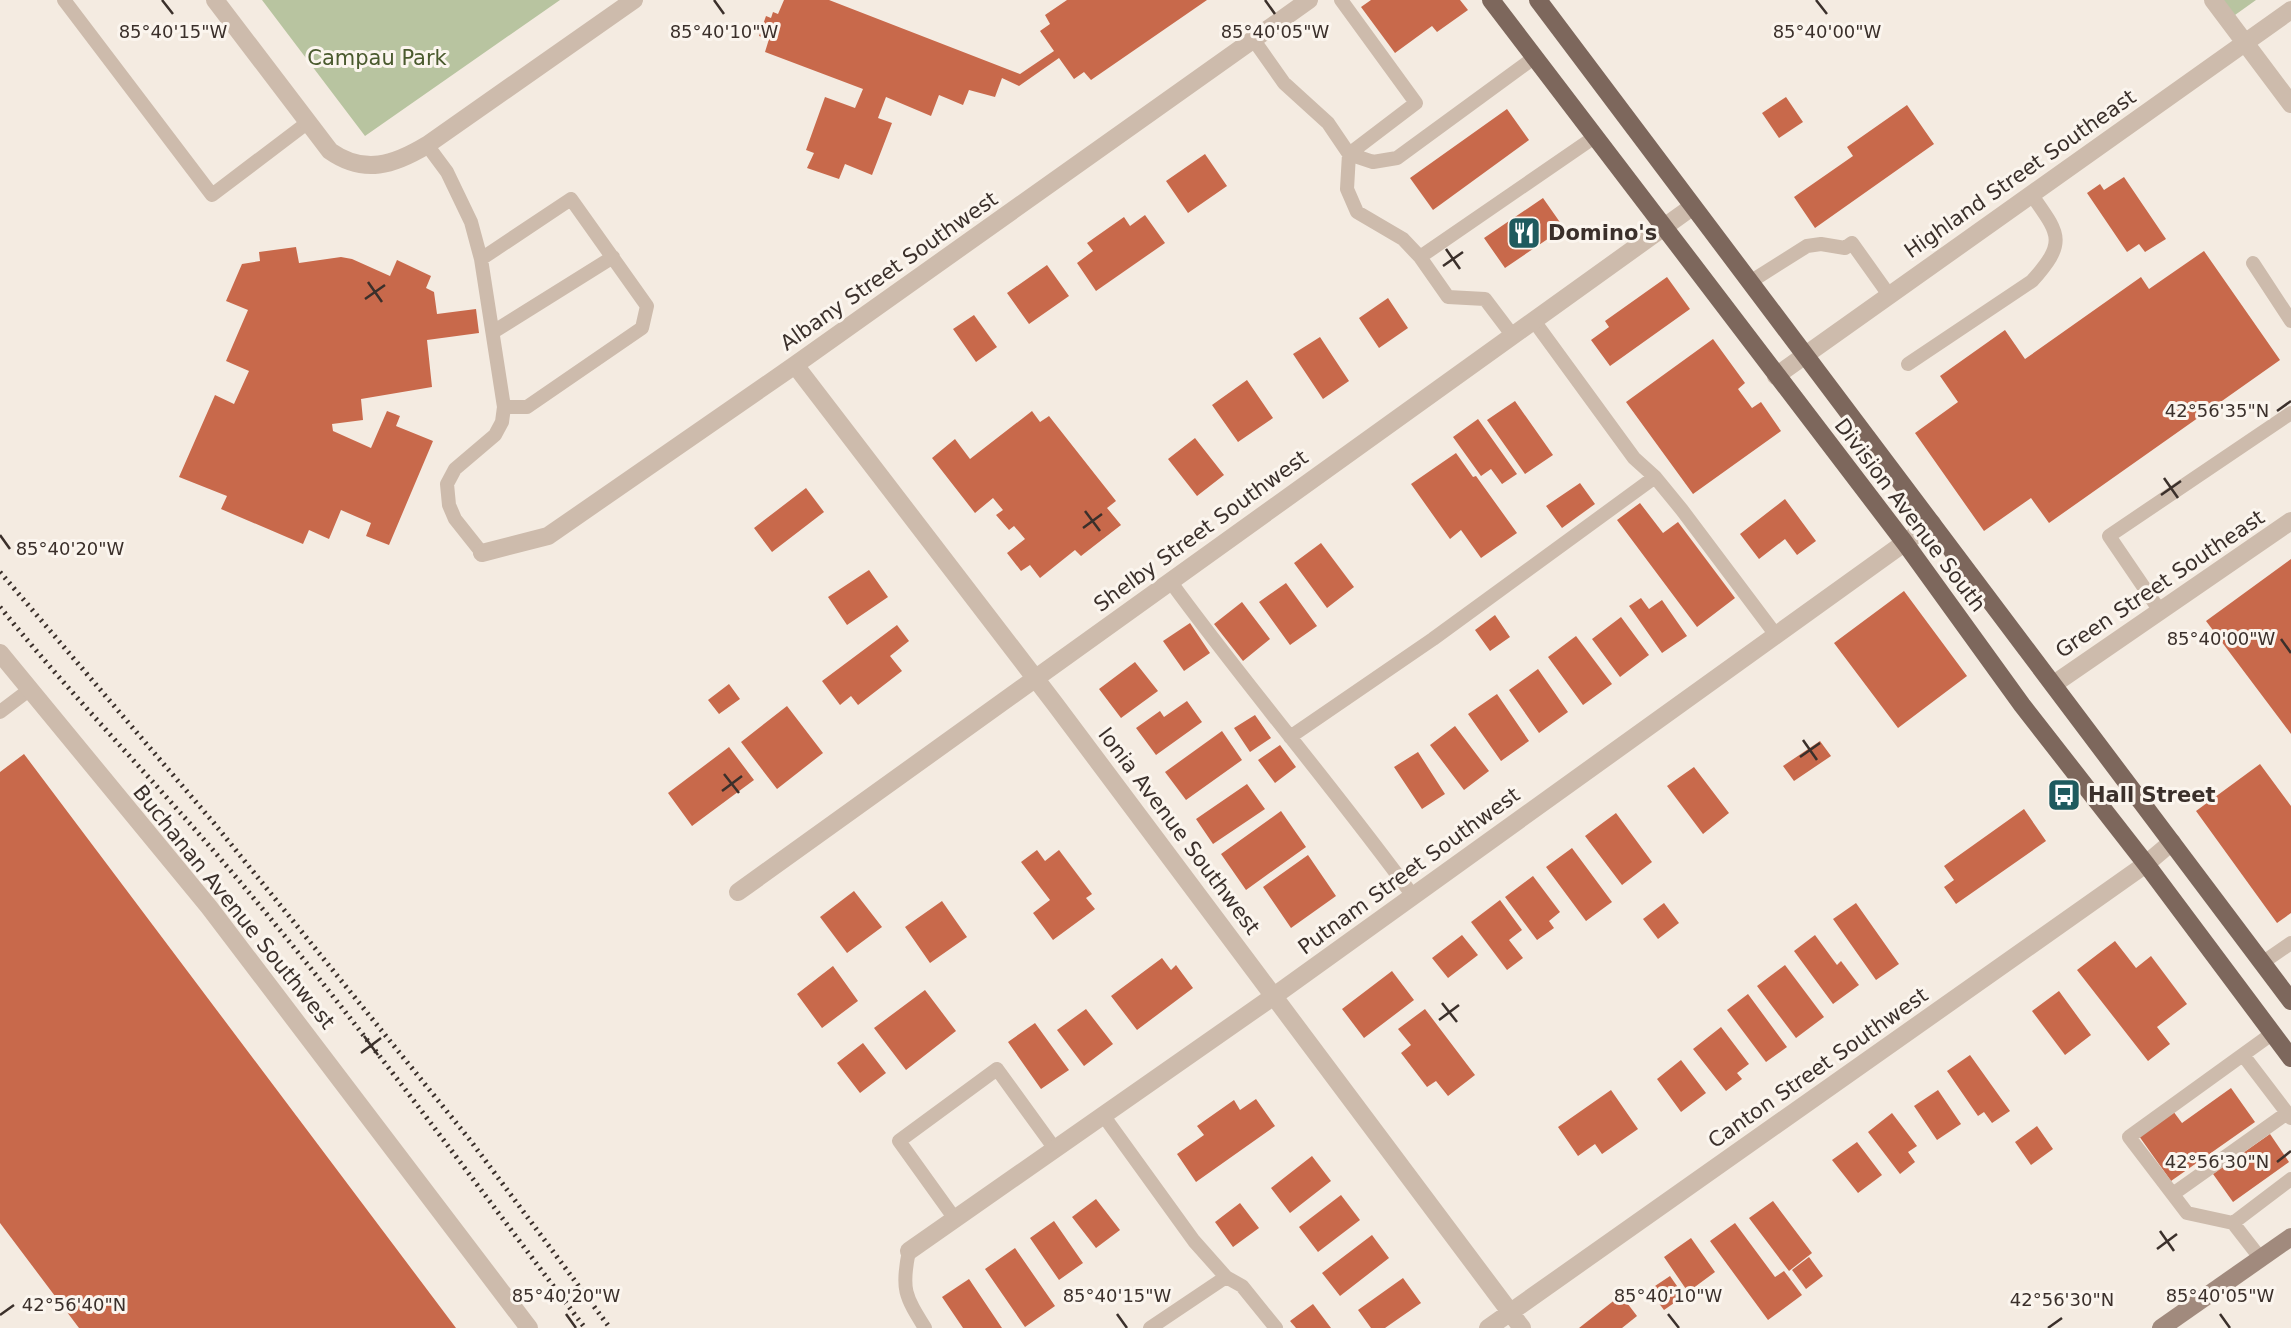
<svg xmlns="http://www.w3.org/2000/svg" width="2291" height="1328" font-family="'DejaVu Sans',sans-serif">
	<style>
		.green { fill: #b8c4a0 }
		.building { fill: #c8694b }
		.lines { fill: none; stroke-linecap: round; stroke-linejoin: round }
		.service { stroke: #cdbbac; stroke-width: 14 }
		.minor { stroke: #cdbbac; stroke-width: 18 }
		.secondary { stroke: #a18a7d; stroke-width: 18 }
		.primary { stroke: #7d675c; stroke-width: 18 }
		.rail { stroke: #3b302b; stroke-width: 5; stroke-dasharray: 2 5; stroke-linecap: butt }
		.ticks { fill: none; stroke: #3b302b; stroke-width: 2.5 }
		.labels { text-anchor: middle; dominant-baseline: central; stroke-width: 6; stroke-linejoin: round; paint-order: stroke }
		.park-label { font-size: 21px; fill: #4a5a2e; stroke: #fbf5ee }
		.street-label { font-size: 21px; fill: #3b302b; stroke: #fbf5ee }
		.poi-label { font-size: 21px; font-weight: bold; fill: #3b302b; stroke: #fbf5ee; text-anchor: start }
		.ticks-label { font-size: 18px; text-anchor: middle; fill: #3b302b; stroke: #fbf5ee; stroke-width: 6; stroke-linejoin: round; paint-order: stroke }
	</style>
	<rect width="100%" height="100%" fill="#f4ebe1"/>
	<path class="green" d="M 262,0 L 560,0 L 365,136 Z
		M 2213,0 L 2256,0 L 2228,20 Z"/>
	<path class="building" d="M 784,0 L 829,0 L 1020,74 L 1054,51 L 1040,31 L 1050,24 L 1045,15 L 1067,0 L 1207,0 L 1091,80 L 1084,72 L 1074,79 L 1059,58 L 1019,86 L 1002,78 L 995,97 L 969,90 L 963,105 L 939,95 L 931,116 L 886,97 L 878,118 L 892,123 L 872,175 L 845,164 L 839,179 L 807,168 L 814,153 L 806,150 L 825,97 L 855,108 L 863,89 L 765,52 L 769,39 L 759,36 L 766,16 L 771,18 L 773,12 L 778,14 Z
		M 1371,0 L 1460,0 L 1468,10 L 1437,32 L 1432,26 L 1395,53 L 1361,7 Z
		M 1786,97 L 1803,122 L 1779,138 L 1762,113 Z
		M 1907,105 L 1934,144 L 1815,228 L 1794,197 L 1853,156 L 1847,147 Z
		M 1507,109 L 1529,140 L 1433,210 L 1410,178 Z
		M 1205,154 L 1227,186 L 1188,213 L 1166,181 Z
		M 2124,177 L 2166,239 L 2145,252 L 2139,244 L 2127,252 L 2087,193 L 2100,184 L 2104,190 Z
		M 1543,198 L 1564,228 L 1505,268 L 1484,238 Z
		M 1145,215 L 1165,243 L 1096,291 L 1077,263 L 1093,251 L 1087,243 L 1124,217 L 1130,226 Z
		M 296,247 L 299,263 L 341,257 L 352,259 L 390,276 L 397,260 L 431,276 L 426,288 L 434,292 L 437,314 L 476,309 L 479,333 L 427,340 L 432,387 L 361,399 L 363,420 L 332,424 L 333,431 L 371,448 L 387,411 L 400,416 L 396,426 L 433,441 L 389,545 L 366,536 L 371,523 L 341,510 L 329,539 L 309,530 L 303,544 L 221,509 L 227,496 L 179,477 L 215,395 L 234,404 L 249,371 L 226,361 L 248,310 L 226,301 L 242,264 L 260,261 L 259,252 Z
		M 2204,251 L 2280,360 L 2049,523 L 2031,498 L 1984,531 L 1915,433 L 1958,402 L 1940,376 L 2005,330 L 2025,359 L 2141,277 L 2149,289 Z
		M 1047,265 L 1069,296 L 1029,324 L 1007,293 Z
		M 1667,277 L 1690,309 L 1610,366 L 1591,340 L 1609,327 L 1605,321 Z
		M 1388,298 L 1408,328 L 1379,348 L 1359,318 Z
		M 974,315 L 997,347 L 976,362 L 953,329 Z
		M 1320,337 L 1349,381 L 1323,399 L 1293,354 Z
		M 1713,339 L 1745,383 L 1738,389 L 1752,408 L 1761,402 L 1781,431 L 1693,494 L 1626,402 Z
		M 1247,380 L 1273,418 L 1238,442 L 1212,405 Z
		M 1515,401 L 1553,455 L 1525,474 L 1487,420 Z
		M 1032,411 L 1040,422 L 1049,416 L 1116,501 L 1107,508 L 1121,525 L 1081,556 L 1075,550 L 1040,578 L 1030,565 L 1021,571 L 1007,553 L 1025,539 L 1014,526 L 1009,530 L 996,515 L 1003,510 L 993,498 L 975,513 L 932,458 L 955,439 L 970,459 Z
		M 1478,419 L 1517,474 L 1502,484 L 1491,469 L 1481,476 L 1453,437 Z
		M 1195,438 L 1224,475 L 1197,496 L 1168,459 Z
		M 1456,453 L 1473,477 L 1476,476 L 1517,533 L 1481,558 L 1461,530 L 1450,539 L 1411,484 Z
		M 1580,483 L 1595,504 L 1562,528 L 1546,506 Z
		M 806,488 L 824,512 L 772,552 L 754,528 Z
		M 1785,499 L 1816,541 L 1797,555 L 1785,539 L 1759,559 L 1740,534 Z
		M 1640,503 L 1663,533 L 1678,522 L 1735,598 L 1697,627 L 1617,520 Z
		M 1321,543 L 1354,587 L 1327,608 L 1294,563 Z
		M 2291,559 L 2291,734 L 2206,621 Z
		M 869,570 L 888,597 L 847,625 L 828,597 Z
		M 1286,583 L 1317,626 L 1290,645 L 1259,602 Z
		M 1904,591 L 1967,676 L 1898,728 L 1834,643 Z
		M 1641,598 L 1649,609 L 1662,600 L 1687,636 L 1662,653 L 1629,606 Z
		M 1242,602 L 1270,639 L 1243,661 L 1214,624 Z
		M 1495,615 L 1510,637 L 1490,651 L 1475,630 Z
		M 1621,617 L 1649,655 L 1620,677 L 1592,639 Z
		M 1190,623 L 1210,653 L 1184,671 L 1163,641 Z
		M 897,625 L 909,641 L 890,656 L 902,671 L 858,705 L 851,696 L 840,705 L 822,681 Z
		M 1576,636 L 1612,684 L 1583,705 L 1548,657 Z
		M 1135,662 L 1158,691 L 1121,718 L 1099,689 Z
		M 1538,669 L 1568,712 L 1539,733 L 1509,690 Z
		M 729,684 L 740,699 L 719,714 L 708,700 Z
		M 1497,694 L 1529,741 L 1501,761 L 1468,714 Z
		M 1187,701 L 1202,722 L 1156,755 L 1136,728 L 1160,711 L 1164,717 Z
		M 787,706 L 823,753 L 777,789 L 741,742 Z
		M 1255,715 L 1271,738 L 1250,752 L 1234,728 Z
		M 1455,726 L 1489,771 L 1464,790 L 1430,745 Z
		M 1222,731 L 1242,760 L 1186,800 L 1165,772 Z
		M 1820,741 L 1831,756 L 1794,781 L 1783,766 Z
		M 1280,745 L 1296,767 L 1275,783 L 1258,760 Z
		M 729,747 L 754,780 L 692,826 L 668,793 Z
		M 1418,752 L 1445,794 L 1422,809 L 1394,767 Z
		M 24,754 L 456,1328 L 79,1328 L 0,1223 L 0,772 Z
		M 2260,764 L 2291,806 L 2291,913 L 2277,923 L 2196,811 Z
		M 1694,767 L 1729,813 L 1703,834 L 1667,786 Z
		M 1247,784 L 1265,809 L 1213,844 L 1196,819 Z
		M 2024,809 L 2046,841 L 1956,904 L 1944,887 L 1954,880 L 1944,866 Z
		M 1281,811 L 1306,847 L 1246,890 L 1221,854 Z
		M 1616,813 L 1652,862 L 1622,885 L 1585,836 Z
		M 1572,848 L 1612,902 L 1586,921 L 1546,867 Z
		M 1037,850 L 1045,861 L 1059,850 L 1092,894 L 1086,898 L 1095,909 L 1053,940 L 1033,913 L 1050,900 L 1021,862 Z
		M 1308,855 L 1336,896 L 1291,928 L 1263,887 Z
		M 1533,876 L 1560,912 L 1549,921 L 1554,928 L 1537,940 L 1505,897 Z
		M 854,891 L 882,927 L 847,953 L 820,917 Z
		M 1500,900 L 1522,930 L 1509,940 L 1523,958 L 1507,970 L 1471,922 Z
		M 942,901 L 967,937 L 930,963 L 905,927 Z
		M 1664,903 L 1679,923 L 1658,939 L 1643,919 Z
		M 1856,903 L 1899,964 L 1876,980 L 1833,919 Z
		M 1462,935 L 1478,955 L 1448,978 L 1432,958 Z
		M 1815,935 L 1837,965 L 1841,961 L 1859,985 L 1833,1004 L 1794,951 Z
		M 2115,941 L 2136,968 L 2151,956 L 2187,1004 L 2157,1027 L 2170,1044 L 2148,1061 L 2077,970 Z
		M 1162,958 L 1171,970 L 1176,965 L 1193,988 L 1137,1030 L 1111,996 Z
		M 1785,965 L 1824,1017 L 1796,1038 L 1757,986 Z
		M 833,966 L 858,1001 L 822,1028 L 797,994 Z
		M 1392,971 L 1414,1000 L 1364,1038 L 1342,1009 Z
		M 925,990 L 956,1031 L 906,1070 L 874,1028 Z
		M 2059,991 L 2091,1035 L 2065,1055 L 2032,1011 Z
		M 1748,994 L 1787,1047 L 1766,1062 L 1727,1010 Z
		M 1086,1009 L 1113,1044 L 1084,1066 L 1057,1030 Z
		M 1425,1009 L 1475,1075 L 1448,1096 L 1436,1081 L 1427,1087 L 1401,1053 L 1411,1045 L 1398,1029 Z
		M 1035,1023 L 1069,1070 L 1041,1089 L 1008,1042 Z
		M 1721,1027 L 1749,1064 L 1737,1073 L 1742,1079 L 1726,1091 L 1693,1049 Z
		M 863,1043 L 886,1073 L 860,1093 L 837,1063 Z
		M 1970,1055 L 2010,1111 L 1992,1123 L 1984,1112 L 1978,1116 L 1947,1071 Z
		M 1681,1060 L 1706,1093 L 1681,1112 L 1657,1079 Z
		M 2231,1088 L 2255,1122 L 2171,1181 L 2139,1136 L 2173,1111 L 2182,1123 Z
		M 1611,1090 L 1638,1129 L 1602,1154 L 1595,1144 L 1578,1156 L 1558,1127 Z
		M 1938,1090 L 1961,1124 L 1937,1140 L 1914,1106 Z
		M 1256,1099 L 1275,1126 L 1196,1182 L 1177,1154 L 1204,1135 L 1197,1126 L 1234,1100 L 1240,1110 Z
		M 1892,1113 L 1917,1146 L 1908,1152 L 1915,1162 L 1900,1174 L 1868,1132 Z
		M 2037,1126 L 2053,1149 L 2031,1165 L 2015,1142 Z
		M 2270,1134 L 2289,1162 L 2233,1202 L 2213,1174 Z
		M 1857,1142 L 1882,1175 L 1858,1193 L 1832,1160 Z
		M 1312,1156 L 1331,1181 L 1290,1213 L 1271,1188 Z
		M 1341,1195 L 1360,1220 L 1318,1252 L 1299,1227 Z
		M 1096,1199 L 1120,1230 L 1096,1248 L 1072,1217 Z
		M 1773,1201 L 1812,1253 L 1789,1271 L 1749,1218 Z
		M 1240,1203 L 1259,1228 L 1233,1247 L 1215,1222 Z
		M 1054,1221 L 1083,1263 L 1059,1280 L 1030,1238 Z
		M 1735,1223 L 1775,1277 L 1784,1271 L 1802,1295 L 1768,1320 L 1710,1241 Z
		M 1372,1235 L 1389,1258 L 1340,1296 L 1322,1273 Z
		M 1691,1238 L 1715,1272 L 1688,1292 L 1664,1257 Z
		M 1015,1248 L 1055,1306 L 1025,1327 L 985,1269 Z
		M 1809,1257 L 1823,1276 L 1806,1289 L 1792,1270 Z
		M 1670,1276 L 1684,1296 L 1664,1310 L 1649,1290 Z
		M 1403,1278 L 1421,1303 L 1385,1328 L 1371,1328 L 1358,1310 Z
		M 969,1279 L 1002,1328 L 963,1328 L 942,1297 Z
		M 1621,1295 L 1637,1316 L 1622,1328 L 1579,1328 Z
		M 1313,1304 L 1331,1328 L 1296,1328 L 1290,1321 Z"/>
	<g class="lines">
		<path class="service" d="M 64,0 L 212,195 L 307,123
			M 1341,0 L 1416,103 L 1349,154 L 1347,189 L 1357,212 L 1403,239 L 1420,257
			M 1253,39 L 1284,83 L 1328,123 L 1349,154 L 1373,162 L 1397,158 L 1535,57
			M 427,145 L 447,172 L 471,222 L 481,259 L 504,407 L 502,422 L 495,435 L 455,469 L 447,484 L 449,505 L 455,519 L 482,553
			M 481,259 L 571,199 L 647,306 L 642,328 L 527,407 L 504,407
			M 2253,263 L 2291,321
			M 1750,282 L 1807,246 L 1821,244 L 1845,248 L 1852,243 L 1889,295
			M 1534,321 L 1634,458 L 1655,477 L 1682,510 L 1776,635
			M 493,332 L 613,257
			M 1513,336 L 1485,299 L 1448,297 L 1420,257 L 1596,136
			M 1908,364 L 2032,281 C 2068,241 2059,234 2031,194
			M 1170,581 C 1248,688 1335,789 1413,896
			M 2160,611 L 2109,536 L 2291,413
			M 0,712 L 29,690
			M 1290,737 L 1433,639 L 1655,477
			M 2262,963 L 2291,943
			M 2243,1055 L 2291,1118
			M 1103,1115 L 1194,1241 L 1226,1277 L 1242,1286 L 1276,1328
			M 2173,1194 L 2287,1113
			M 955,1219 L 899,1141 L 997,1069 L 1055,1149
			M 2233,1223 L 2291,1179
			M 909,1251 C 901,1289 905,1296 925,1328
			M 2261,1259 L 2233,1223 L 2187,1213 L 2129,1137 L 2273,1033
			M 1150,1328 L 1226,1277"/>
		<path class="minor" d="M 215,0 L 330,151 C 364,175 394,165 427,145 L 634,0
			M 2213,0 L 2291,104
			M 795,365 L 1055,704 L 1522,1328
			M 1776,376 L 2291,10
			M 482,553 L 548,536 L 795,365 L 1309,0
			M 0,653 L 209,907 L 529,1328
			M 2054,684 L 2291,521
			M 738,892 L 1692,207
			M 909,1251 L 1274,996 L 1932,523
			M 1488,1328 L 2146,864 L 2172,842"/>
		<path class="secondary" d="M 2161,1328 L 2291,1237"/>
		<path class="primary" d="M 1491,0 L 1905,543 L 2022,705 L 2146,864 L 2291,1058
			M 1538,0 L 2291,1001"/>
		<path class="rail" d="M 0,572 L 213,822 L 470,1140 L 610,1328
			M 0,607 C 71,695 150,776 224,863 C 351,1012 466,1171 585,1328"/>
	</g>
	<path class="ticks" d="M 162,0 L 173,14M 714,0 L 724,14M 1265,0 L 1275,14M 1816,0 L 1827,14M 1446,249 L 1460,269M 1443,266 L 1463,252M 368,282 L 382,302M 365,299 L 385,285M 2277,411 L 2291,401M 2164,478 L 2178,498M 2161,495 L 2181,481M 1085,511 L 1100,531M 1083,528 L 1102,514M 0,535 L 10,549M 2281,639 L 2291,653M 1803,740 L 1817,760M 1800,757 L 1820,743M 724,774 L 739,793M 722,791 L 742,776M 1442,1003 L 1457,1022M 1439,1020 L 1459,1005M 364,1036 L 378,1055M 361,1053 L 381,1038M 2277,1162 L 2291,1151M 2160,1231 L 2174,1251M 2157,1249 L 2177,1234M 566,1314 L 576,1328M 1117,1314 L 1127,1328M 1668,1314 L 1679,1328M 2220,1314 L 2230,1328M 0,1315 L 14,1305M 2048,1328 L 2062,1318"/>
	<defs>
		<symbol id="restaurant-square" viewBox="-11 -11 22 22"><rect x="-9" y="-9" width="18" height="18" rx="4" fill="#1f5a5e" stroke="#fbf5ee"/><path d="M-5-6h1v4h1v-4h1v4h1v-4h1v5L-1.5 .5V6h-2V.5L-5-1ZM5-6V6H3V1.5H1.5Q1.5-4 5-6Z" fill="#fff"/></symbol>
		<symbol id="bus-square" viewBox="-11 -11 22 22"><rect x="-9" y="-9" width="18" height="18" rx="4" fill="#1f5a5e" stroke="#fbf5ee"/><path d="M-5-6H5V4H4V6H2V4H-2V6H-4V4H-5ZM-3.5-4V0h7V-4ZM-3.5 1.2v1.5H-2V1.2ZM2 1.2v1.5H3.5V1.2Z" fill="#fff"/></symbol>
	</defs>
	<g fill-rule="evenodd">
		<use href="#restaurant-square" x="1505" y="214" width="38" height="38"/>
		<use href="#bus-square" x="2045" y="776" width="38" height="38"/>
	</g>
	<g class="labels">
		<g class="park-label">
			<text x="377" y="58">Campau Park</text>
		</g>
		<g class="street-label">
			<text transform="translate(2020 174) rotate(-35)">Highland Street Southeast</text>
			<text transform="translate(889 271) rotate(-35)">Albany Street Southwest</text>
			<text transform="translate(1910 515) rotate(53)">Division Avenue South</text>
			<text transform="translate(1201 531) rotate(-36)">Shelby Street Southwest</text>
			<text transform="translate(2160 584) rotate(-34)">Green Street Southeast</text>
			<text transform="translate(1179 831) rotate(53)">Ionia Avenue Southwest</text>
			<text transform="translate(1409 871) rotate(-36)">Putnam Street Southwest</text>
			<text transform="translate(234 907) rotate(51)">Buchanan Avenue Southwest</text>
			<text transform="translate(1818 1068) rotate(-35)">Canton Street Southwest</text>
		</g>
		<g class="poi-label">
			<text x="1548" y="233">Domino's</text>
			<text x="2088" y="795">Hall Street</text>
		</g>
	</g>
	<g class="ticks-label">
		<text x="173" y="38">85°40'15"W</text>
		<text x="724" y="38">85°40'10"W</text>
		<text x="1275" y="38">85°40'05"W</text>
		<text x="1827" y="38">85°40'00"W</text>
		<text x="2217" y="417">42°56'35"N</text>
		<text x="70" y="555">85°40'20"W</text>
		<text x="2221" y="645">85°40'00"W</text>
		<text x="2217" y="1168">42°56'30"N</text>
		<text x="566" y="1302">85°40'20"W</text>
		<text x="1117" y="1302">85°40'15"W</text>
		<text x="1668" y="1302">85°40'10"W</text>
		<text x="2220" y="1302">85°40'05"W</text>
		<text x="2062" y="1306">42°56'30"N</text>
		<text x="74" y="1311">42°56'40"N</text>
	</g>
</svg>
